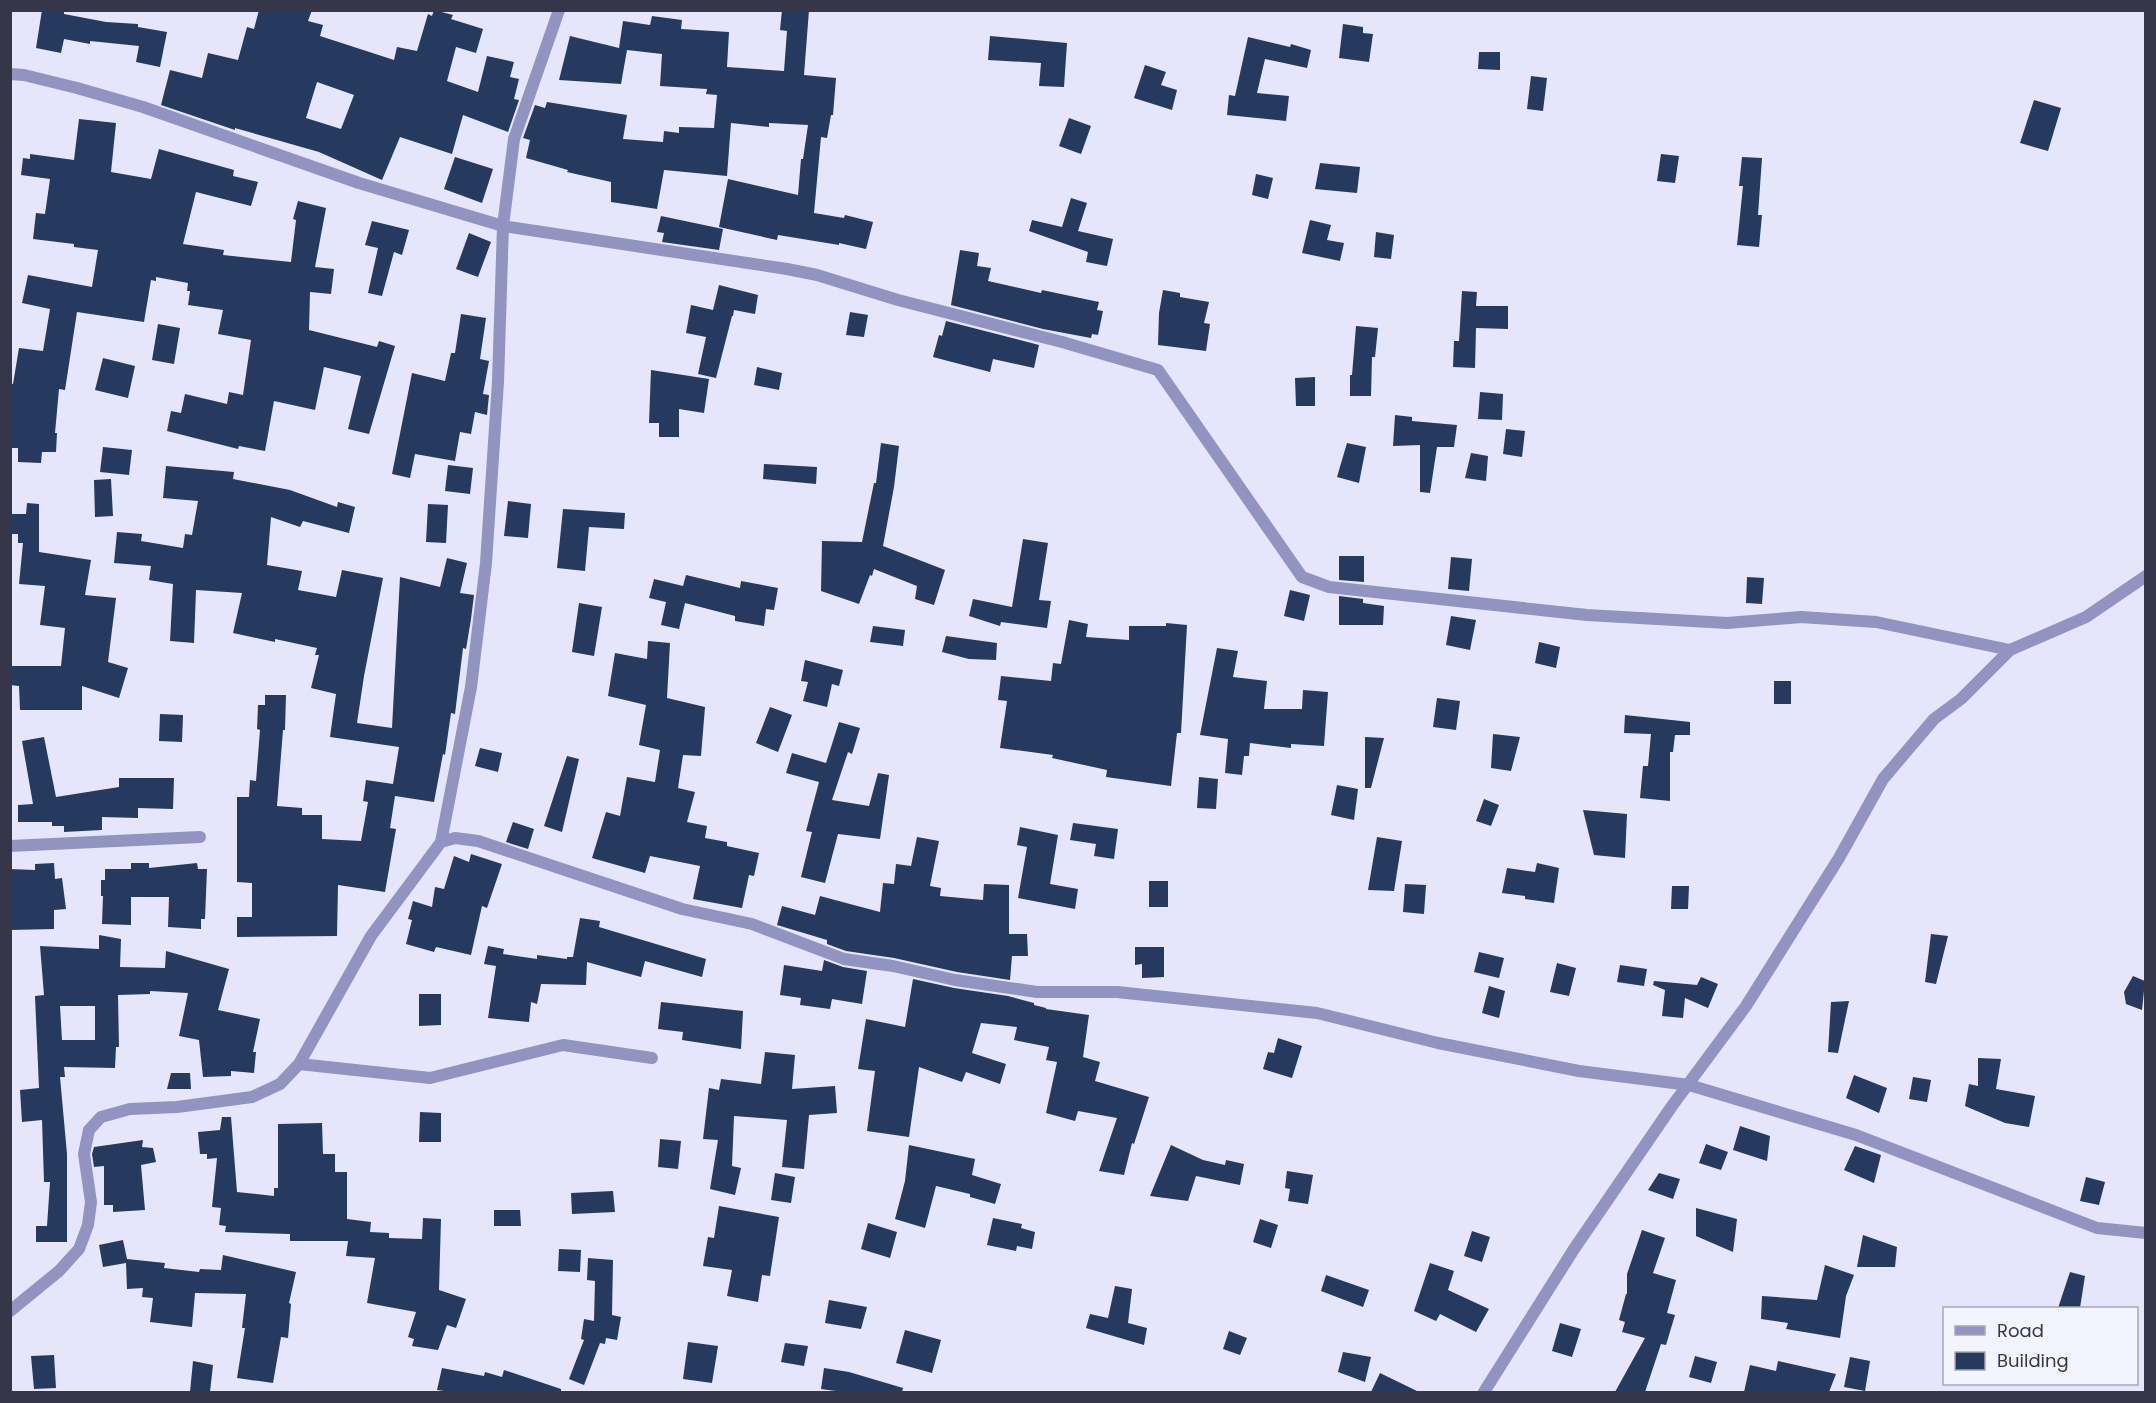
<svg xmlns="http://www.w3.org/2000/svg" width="2156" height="1403" font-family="Poppins,sans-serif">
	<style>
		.building { fill: #26395e; fill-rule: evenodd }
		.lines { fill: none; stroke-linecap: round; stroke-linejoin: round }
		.street { stroke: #9193c1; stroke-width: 12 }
	</style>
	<rect width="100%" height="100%" fill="#e5e6fb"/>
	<path class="building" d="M 42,10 L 64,10 L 64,14 L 106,22 L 138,24 L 138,27 L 167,32 L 160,67 L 136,62 L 139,46 L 90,41 L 90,44 L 64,39 L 61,53 L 36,48 Z
		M 259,10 L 312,10 L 308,21 L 323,25 L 320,36 L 394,60 L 397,47 L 417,51 L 428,14 L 432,16 L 434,10 L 453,15 L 451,19 L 483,29 L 476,53 L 456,47 L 447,81 L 478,92 L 487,56 L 514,62 L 510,77 L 519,79 L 514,99 L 519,100 L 508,132 L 463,115 L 452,154 L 400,137 L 382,180 L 319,152 L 235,128 L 235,130 L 161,105 L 170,70 L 202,78 L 208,53 L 238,60 L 247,27 L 254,29 ZM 317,82 L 354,95 L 341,129 L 306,118 Z
		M 782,10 L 809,10 L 804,75 L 836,78 L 833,115 L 831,115 L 827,138 L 821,137 L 814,213 L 844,218 L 845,215 L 873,222 L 866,249 L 839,243 L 839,245 L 778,235 L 777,240 L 719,227 L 728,179 L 798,195 L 801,159 L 803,159 L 808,125 L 769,123 L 769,127 L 731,123 L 727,176 L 664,170 L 657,209 L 611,202 L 611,182 L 567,172 L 568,170 L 526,158 L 530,140 L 523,138 L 535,105 L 545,108 L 547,102 L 627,115 L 623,139 L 663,142 L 664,131 L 679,133 L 679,127 L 714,128 L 717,95 L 706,94 L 707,89 L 660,86 L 662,54 L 627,50 L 621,84 L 559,80 L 570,36 L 619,48 L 623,21 L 650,25 L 652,16 L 682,20 L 681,29 L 729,32 L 727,67 L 784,71 L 787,31 L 780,30 Z
		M 1343,24 L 1363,27 L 1363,33 L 1373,34 L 1369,62 L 1339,58 Z
		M 990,36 L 1067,43 L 1064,87 L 1039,86 L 1041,63 L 988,60 Z
		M 1248,37 L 1290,47 L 1291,44 L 1311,50 L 1307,68 L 1265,59 L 1257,93 L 1289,96 L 1286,121 L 1227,115 L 1229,95 L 1235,96 Z
		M 1479,52 L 1500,52 L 1500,70 L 1478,69 Z
		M 1145,65 L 1166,72 L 1161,85 L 1177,90 L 1172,110 L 1134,98 Z
		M 1531,76 L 1547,78 L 1543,111 L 1527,109 Z
		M 2034,100 L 2061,108 L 2048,151 L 2020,143 Z
		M 1069,118 L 1091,126 L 1081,154 L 1059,146 Z
		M 79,119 L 116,123 L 111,172 L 151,179 L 159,149 L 234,170 L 233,176 L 258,182 L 251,206 L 196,192 L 183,244 L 224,250 L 223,255 L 291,262 L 296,220 L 293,219 L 298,201 L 326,208 L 315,267 L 334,269 L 331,294 L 310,292 L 309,330 L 377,347 L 379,341 L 395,346 L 369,434 L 348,429 L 361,376 L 324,367 L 315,410 L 274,401 L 265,451 L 239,446 L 238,449 L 167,431 L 171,411 L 181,413 L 185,394 L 227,404 L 229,392 L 243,395 L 251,340 L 218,334 L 223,310 L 188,305 L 190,291 L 187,291 L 188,283 L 156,277 L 156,281 L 151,280 L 144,322 L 77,312 L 65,390 L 59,389 L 55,433 L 57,433 L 56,452 L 42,452 L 41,463 L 18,462 L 18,448 L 11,448 L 10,384 L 13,384 L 19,348 L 43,351 L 50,309 L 22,303 L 28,275 L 92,287 L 98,250 L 74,247 L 74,244 L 33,239 L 36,213 L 45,214 L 50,179 L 21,175 L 23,158 L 30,159 L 30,154 L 74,160 Z
		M 1661,154 L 1679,156 L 1675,183 L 1657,181 Z
		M 455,157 L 493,169 L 482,203 L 444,189 Z
		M 1742,157 L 1762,158 L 1758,215 L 1762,215 L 1759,247 L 1737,245 L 1743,186 L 1739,186 Z
		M 1320,163 L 1360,167 L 1357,193 L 1315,189 Z
		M 1256,174 L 1273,178 L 1268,199 L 1252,195 Z
		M 1071,198 L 1087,203 L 1078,231 L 1113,239 L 1107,266 L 1086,262 L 1088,252 L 1029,231 L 1032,220 L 1062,227 Z
		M 661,216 L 723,229 L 719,250 L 662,242 L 664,233 L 657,232 Z
		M 1310,220 L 1331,225 L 1327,240 L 1344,243 L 1340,261 L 1302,253 Z
		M 372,221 L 409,230 L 402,255 L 394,252 L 382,296 L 368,293 L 378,248 L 365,245 Z
		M 1376,232 L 1394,235 L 1391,259 L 1374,257 Z
		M 469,233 L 491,242 L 478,277 L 456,269 Z
		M 960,250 L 979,253 L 977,266 L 991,268 L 988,281 L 1041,293 L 1042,290 L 1099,302 L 1097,310 L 1103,311 L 1098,335 L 1092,334 L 1091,338 L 1043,329 L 951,305 Z
		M 719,285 L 758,295 L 755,314 L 734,310 L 733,316 L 732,316 L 716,378 L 698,374 L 706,337 L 686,333 L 691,305 L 713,310 Z
		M 1163,290 L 1180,293 L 1180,297 L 1209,302 L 1204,323 L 1210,324 L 1206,351 L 1158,345 L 1159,313 Z
		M 1462,291 L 1477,292 L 1476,306 L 1508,306 L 1508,329 L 1476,328 L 1475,368 L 1453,367 L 1454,341 L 1459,341 Z
		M 850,312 L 868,315 L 864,337 L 846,335 Z
		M 461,314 L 486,318 L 480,359 L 489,361 L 483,394 L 489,395 L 487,415 L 475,412 L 471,434 L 460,432 L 455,461 L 415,454 L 410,478 L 392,474 L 412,373 L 445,381 L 451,353 L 455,353 Z
		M 946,321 L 1039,345 L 1034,368 L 993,359 L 990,372 L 933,357 L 939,335 L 942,336 Z
		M 158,324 L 180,328 L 174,364 L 152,360 Z
		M 1356,326 L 1378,328 L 1375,357 L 1372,357 L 1371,396 L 1350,396 L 1350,375 L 1352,375 Z
		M 103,358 L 135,366 L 128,398 L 95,390 Z
		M 757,367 L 782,373 L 779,390 L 754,385 Z
		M 651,370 L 709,379 L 704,413 L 679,409 L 679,437 L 659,437 L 659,423 L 649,423 Z
		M 1315,377 L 1315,406 L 1296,406 L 1295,378 Z
		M 1480,392 L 1503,394 L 1502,420 L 1478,419 Z
		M 1395,415 L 1412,417 L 1412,421 L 1457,425 L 1454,447 L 1437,447 L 1430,493 L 1420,492 L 1420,445 L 1393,446 Z
		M 1506,429 L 1525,431 L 1522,457 L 1503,454 Z
		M 881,443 L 899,446 L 894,487 L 883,546 L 945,570 L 934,605 L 915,599 L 917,586 L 874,569 L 872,576 L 870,575 L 859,604 L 821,591 L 822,541 L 862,542 L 874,483 L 876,483 Z
		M 1347,443 L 1366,447 L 1359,483 L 1337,477 Z
		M 103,447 L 132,450 L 129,475 L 100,472 Z
		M 1471,453 L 1488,456 L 1486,481 L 1465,478 Z
		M 764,464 L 817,467 L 816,484 L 763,479 Z
		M 448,465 L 473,468 L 470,494 L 445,491 Z
		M 166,466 L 234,472 L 233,479 L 290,490 L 337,507 L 338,502 L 355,507 L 349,533 L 303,521 L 300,527 L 271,517 L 267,565 L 302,571 L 298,590 L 336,597 L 342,570 L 383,578 L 364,676 L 357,723 L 392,728 L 400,577 L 440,587 L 447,558 L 467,563 L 460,593 L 474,595 L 471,619 L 466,649 L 463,648 L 455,714 L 451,713 L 445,755 L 443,754 L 434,802 L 395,796 L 390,828 L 396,829 L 385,892 L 338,885 L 337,936 L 237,937 L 237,917 L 252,917 L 252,883 L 237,882 L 237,797 L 249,797 L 250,780 L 256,781 L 260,730 L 257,729 L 258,705 L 265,705 L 265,695 L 286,695 L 285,730 L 283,730 L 277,806 L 302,808 L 302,815 L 322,815 L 322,839 L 361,841 L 368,802 L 363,801 L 366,780 L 393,784 L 399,747 L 330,737 L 336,694 L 311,688 L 319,655 L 315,655 L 317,648 L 275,639 L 275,642 L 233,633 L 242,593 L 196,590 L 194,643 L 170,641 L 173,584 L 149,580 L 151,566 L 114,563 L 117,532 L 142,534 L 141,541 L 183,548 L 185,534 L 192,535 L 198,501 L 163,498 Z
		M 111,479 L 113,516 L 95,517 L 94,480 Z
		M 508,501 L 531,504 L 528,538 L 504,536 Z
		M 27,503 L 39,504 L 39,552 L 91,560 L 85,595 L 116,598 L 108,662 L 128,668 L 119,698 L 82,686 L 82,710 L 20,710 L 19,686 L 10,685 L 10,666 L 61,666 L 65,628 L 40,625 L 45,586 L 19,584 L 23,543 L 18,543 L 18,534 L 11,534 L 11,514 L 26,514 Z
		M 428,504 L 448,505 L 446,543 L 426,542 Z
		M 563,509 L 625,513 L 624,529 L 589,527 L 585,571 L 557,568 Z
		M 1023,539 L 1048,543 L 1039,600 L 1051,601 L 1047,628 L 1001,622 L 1000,626 L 969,616 L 973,599 L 1012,607 Z
		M 1339,556 L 1364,556 L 1364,582 L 1339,580 Z
		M 1451,557 L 1472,559 L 1469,591 L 1448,589 Z
		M 686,575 L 740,588 L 741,581 L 778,588 L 774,610 L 766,609 L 764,626 L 735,621 L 735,616 L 685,603 L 679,629 L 661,625 L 666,602 L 649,598 L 654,579 L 683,586 Z
		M 1747,577 L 1764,578 L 1762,604 L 1746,603 Z
		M 1290,590 L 1310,595 L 1304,621 L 1284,616 Z
		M 1339,596 L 1363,599 L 1363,603 L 1384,606 L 1383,625 L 1339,625 Z
		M 579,603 L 602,607 L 594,656 L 572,652 Z
		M 1451,616 L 1476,620 L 1470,650 L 1446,645 Z
		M 1069,620 L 1088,624 L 1086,637 L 1129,640 L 1129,626 L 1166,626 L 1166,623 L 1187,625 L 1181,733 L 1177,733 L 1171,786 L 1106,777 L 1107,770 L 1052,758 L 1053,755 L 1000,748 L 1007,701 L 998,700 L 1001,676 L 1051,681 L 1053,663 L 1061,664 Z
		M 873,626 L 905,630 L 903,646 L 870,642 Z
		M 946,636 L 997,643 L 996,660 L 969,659 L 942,652 Z
		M 648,641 L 670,643 L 667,698 L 705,707 L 701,756 L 683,755 L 678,788 L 695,792 L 687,822 L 707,826 L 705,838 L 727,842 L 727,846 L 759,853 L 754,876 L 749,875 L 742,908 L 693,899 L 700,866 L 650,856 L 645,873 L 592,858 L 606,812 L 620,816 L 627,777 L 655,782 L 660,750 L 639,745 L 646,705 L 608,696 L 615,653 L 647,659 Z
		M 1539,642 L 1560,647 L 1556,668 L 1535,663 Z
		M 1217,648 L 1238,651 L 1233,677 L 1267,681 L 1264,709 L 1302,709 L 1303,690 L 1328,692 L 1324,746 L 1291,744 L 1291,748 L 1250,743 L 1249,756 L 1244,756 L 1242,775 L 1225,773 L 1228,739 L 1200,735 Z
		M 805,660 L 843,670 L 839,686 L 832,684 L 827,707 L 803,701 L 808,682 L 801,681 Z
		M 1774,681 L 1791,681 L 1791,704 L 1774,704 Z
		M 1437,698 L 1460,701 L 1456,730 L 1433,727 Z
		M 770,707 L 792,715 L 778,752 L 756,743 Z
		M 160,714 L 183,715 L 182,742 L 159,741 Z
		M 1625,715 L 1690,722 L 1690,735 L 1675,735 L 1673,752 L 1670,752 L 1670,801 L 1640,798 L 1643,766 L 1648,766 L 1651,734 L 1624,733 Z
		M 839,722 L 860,728 L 852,754 L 848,752 L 832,800 L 869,806 L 878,773 L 889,775 L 880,839 L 838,834 L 825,883 L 801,877 L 812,832 L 806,831 L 819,782 L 786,773 L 792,753 L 826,763 Z
		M 1493,734 L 1520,737 L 1511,771 L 1491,768 Z
		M 44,737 L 56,797 L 119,787 L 119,778 L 174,778 L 173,809 L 138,808 L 138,818 L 102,817 L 102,830 L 64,832 L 64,826 L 52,826 L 52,822 L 18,822 L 18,805 L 33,804 L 22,741 Z
		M 1365,737 L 1384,738 L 1371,788 L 1365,788 Z
		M 480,748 L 502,753 L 498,772 L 475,766 Z
		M 567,756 L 579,759 L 562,832 L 544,826 Z
		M 1199,777 L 1218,779 L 1216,809 L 1197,808 Z
		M 1337,785 L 1358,789 L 1354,820 L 1331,815 Z
		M 1484,799 L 1499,805 L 1491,826 L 1476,821 Z
		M 1583,810 L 1627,814 L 1625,858 L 1594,855 Z
		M 513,822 L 534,829 L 528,849 L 506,842 Z
		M 1073,823 L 1118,829 L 1114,859 L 1094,856 L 1096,844 L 1070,840 Z
		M 1020,827 L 1058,835 L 1050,884 L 1078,889 L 1075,909 L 1018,898 L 1027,847 L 1017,845 Z
		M 917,837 L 939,841 L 930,886 L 941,888 L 940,896 L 983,900 L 984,884 L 1009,885 L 1009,934 L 1027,934 L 1028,956 L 1012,956 L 1010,980 L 957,972 L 894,958 L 846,951 L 827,944 L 827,940 L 777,925 L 782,906 L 815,915 L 820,896 L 880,912 L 883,883 L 894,884 L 896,864 L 911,866 Z
		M 1377,837 L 1402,841 L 1394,891 L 1368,890 Z
		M 471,854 L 502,864 L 487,908 L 482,906 L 471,955 L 436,947 L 434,952 L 406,944 L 412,920 L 408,919 L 413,901 L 432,907 L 435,887 L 444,889 L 454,856 L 469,862 Z
		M 54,863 L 55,879 L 62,878 L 66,909 L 54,910 L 54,929 L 10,930 L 10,869 L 35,870 L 35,864 Z
		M 131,863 L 149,863 L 149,868 L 197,863 L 198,869 L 207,869 L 205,919 L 201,919 L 201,929 L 168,927 L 169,897 L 131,897 L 131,925 L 102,924 L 103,896 L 101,896 L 101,880 L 105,880 L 105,869 L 131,869 Z
		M 1537,863 L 1559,868 L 1554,903 L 1525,899 L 1525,896 L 1502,893 L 1507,868 L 1535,872 Z
		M 1149,881 L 1168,881 L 1168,907 L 1149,907 Z
		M 1405,884 L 1426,885 L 1424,914 L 1403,912 Z
		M 1672,886 L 1689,886 L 1688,909 L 1671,909 Z
		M 580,918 L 600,921 L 599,927 L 706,959 L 702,977 L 645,961 L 641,977 L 587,962 L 586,985 L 541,984 L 537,1004 L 531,1002 L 529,1022 L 488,1018 L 496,966 L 484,964 L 488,946 L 504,949 L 503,954 L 537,959 L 537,955 L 567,959 L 567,957 L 573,957 Z
		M 1931,934 L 1948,936 L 1936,984 L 1925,982 Z
		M 99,935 L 121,939 L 120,967 L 165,968 L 166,951 L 229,969 L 218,1010 L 260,1019 L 253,1052 L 256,1052 L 254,1073 L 231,1071 L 231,1076 L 203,1077 L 199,1040 L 179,1036 L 188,993 L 150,991 L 150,994 L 118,995 L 119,1047 L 116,1047 L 115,1068 L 64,1067 L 65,1077 L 60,1077 L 67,1154 L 67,1242 L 36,1242 L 36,1226 L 47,1226 L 50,1182 L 44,1182 L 42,1120 L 22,1122 L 20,1090 L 39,1088 L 35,996 L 44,995 L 40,946 L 99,949 ZM 60,1006 L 95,1006 L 95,1040 L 62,1040 Z
		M 1135,947 L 1164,947 L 1164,977 L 1142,978 L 1142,964 L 1135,965 Z
		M 1479,952 L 1504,958 L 1499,978 L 1474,972 Z
		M 824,960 L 843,967 L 867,971 L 862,1004 L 832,999 L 830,1009 L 800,1005 L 801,998 L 780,995 L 784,965 L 822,971 Z
		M 1557,963 L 1576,968 L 1569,996 L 1550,992 Z
		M 1620,965 L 1647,969 L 1644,986 L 1617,982 Z
		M 2133,976 L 2145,981 L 2142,1010 L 2126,1004 L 2124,992 Z
		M 1701,977 L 1718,984 L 1708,1008 L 1685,998 L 1683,1018 L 1662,1016 L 1665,990 L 1653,985 L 1654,981 L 1697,985 Z
		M 913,979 L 954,988 L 1008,996 L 1034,1003 L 1034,1005 L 1046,1008 L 1046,1009 L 1089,1015 L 1083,1057 L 1100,1062 L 1095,1081 L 1149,1097 L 1134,1144 L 1132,1143 L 1124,1175 L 1099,1171 L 1117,1118 L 1078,1111 L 1075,1121 L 1046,1113 L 1057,1062 L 1046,1060 L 1049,1047 L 1014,1040 L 1017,1027 L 981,1023 L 972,1053 L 1006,1064 L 1000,1084 L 966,1072 L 962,1082 L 919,1067 L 909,1137 L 867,1131 L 875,1071 L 858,1069 L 866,1019 L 905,1027 Z
		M 1489,986 L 1505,991 L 1499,1018 L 1482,1013 Z
		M 419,994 L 441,994 L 441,1025 L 419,1026 Z
		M 1849,1001 L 1838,1053 L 1828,1052 L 1831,1002 Z
		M 661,1002 L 743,1011 L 741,1049 L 682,1040 L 683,1032 L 658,1029 Z
		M 1278,1038 L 1302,1046 L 1292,1078 L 1263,1069 L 1268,1052 L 1274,1053 Z
		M 765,1052 L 795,1055 L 792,1089 L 835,1086 L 837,1113 L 809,1115 L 804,1169 L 782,1167 L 787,1120 L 734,1116 L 732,1166 L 741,1168 L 735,1195 L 710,1189 L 718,1140 L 703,1139 L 709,1088 L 719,1090 L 721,1079 L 761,1084 Z
		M 1978,1058 L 2001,1059 L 1996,1089 L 2035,1096 L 2029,1127 L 2005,1123 L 1965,1106 L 1969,1084 L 1978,1086 Z
		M 171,1073 L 190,1073 L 191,1089 L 167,1089 Z
		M 1854,1075 L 1887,1088 L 1879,1113 L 1846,1098 Z
		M 1913,1077 L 1931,1080 L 1927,1102 L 1909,1099 Z
		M 420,1112 L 441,1113 L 441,1142 L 419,1142 Z
		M 222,1117 L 231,1117 L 237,1192 L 274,1196 L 274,1188 L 278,1188 L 278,1124 L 322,1123 L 323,1154 L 335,1154 L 335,1172 L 347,1172 L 347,1219 L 371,1222 L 370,1232 L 389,1233 L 389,1238 L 422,1239 L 423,1218 L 441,1219 L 439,1290 L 466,1299 L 456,1328 L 447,1325 L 438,1350 L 412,1346 L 414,1339 L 408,1337 L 416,1312 L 367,1303 L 375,1258 L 346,1256 L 348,1241 L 290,1241 L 290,1234 L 225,1232 L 226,1226 L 219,1225 L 221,1208 L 212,1207 L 217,1158 L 207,1159 L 207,1154 L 200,1154 L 198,1132 L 220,1130 Z
		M 1740,1126 L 1770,1136 L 1767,1161 L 1733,1150 Z
		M 660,1139 L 681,1141 L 678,1169 L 658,1167 Z
		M 143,1140 L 142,1147 L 153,1148 L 156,1162 L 141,1165 L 145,1210 L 113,1212 L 113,1205 L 104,1205 L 104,1166 L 94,1167 L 92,1154 L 94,1147 Z
		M 1706,1144 L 1728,1152 L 1721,1170 L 1699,1163 Z
		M 909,1145 L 975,1159 L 972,1175 L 1001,1184 L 995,1204 L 970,1197 L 970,1194 L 936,1186 L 925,1228 L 895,1219 L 905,1181 Z
		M 1171,1145 L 1203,1160 L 1225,1165 L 1226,1160 L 1244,1164 L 1240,1185 L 1196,1176 L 1188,1201 L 1150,1196 Z
		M 1855,1146 L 1881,1155 L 1874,1183 L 1844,1170 Z
		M 1287,1171 L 1313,1175 L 1308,1204 L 1288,1201 L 1290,1189 L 1285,1188 Z
		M 775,1173 L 795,1177 L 791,1203 L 771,1200 Z
		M 1659,1173 L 1680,1179 L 1673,1199 L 1648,1190 Z
		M 2086,1177 L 2105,1182 L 2099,1205 L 2080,1201 Z
		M 613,1191 L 615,1212 L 572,1214 L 571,1193 Z
		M 719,1206 L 779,1217 L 770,1276 L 762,1275 L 758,1302 L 727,1296 L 732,1270 L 703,1266 L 708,1237 L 714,1238 Z
		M 1696,1208 L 1737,1219 L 1733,1252 L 1696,1236 Z
		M 494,1210 L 520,1210 L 521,1226 L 494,1226 Z
		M 993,1218 L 1022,1224 L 1021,1228 L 1035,1232 L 1032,1249 L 1017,1246 L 1016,1251 L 987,1245 Z
		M 1260,1219 L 1278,1225 L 1271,1248 L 1253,1242 Z
		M 868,1223 L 897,1232 L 890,1258 L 861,1249 Z
		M 1642,1230 L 1665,1238 L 1653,1273 L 1676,1280 L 1667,1313 L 1675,1315 L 1666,1345 L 1661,1344 L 1645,1392 L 1615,1392 L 1645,1338 L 1622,1332 L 1625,1322 L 1619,1320 L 1626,1294 L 1627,1294 L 1627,1274 Z
		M 1472,1231 L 1490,1237 L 1482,1262 L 1464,1256 Z
		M 1863,1235 L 1897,1247 L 1895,1267 L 1857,1267 Z
		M 123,1240 L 127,1259 L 165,1263 L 164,1268 L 199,1272 L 200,1269 L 221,1270 L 223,1255 L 296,1272 L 289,1303 L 291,1304 L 288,1338 L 281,1337 L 273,1383 L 237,1378 L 245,1328 L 242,1328 L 246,1294 L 195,1293 L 192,1327 L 150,1322 L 153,1298 L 142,1297 L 143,1288 L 127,1289 L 126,1263 L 103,1267 L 99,1245 Z
		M 559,1249 L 581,1250 L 580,1272 L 558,1271 Z
		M 588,1258 L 613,1260 L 612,1315 L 621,1317 L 617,1340 L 606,1338 L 605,1344 L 600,1343 L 584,1385 L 569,1379 L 584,1340 L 581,1339 L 584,1319 L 594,1321 L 595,1281 L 587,1280 Z
		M 1430,1263 L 1454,1271 L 1448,1290 L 1489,1309 L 1476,1332 L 1440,1314 L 1436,1321 L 1414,1311 Z
		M 1825,1265 L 1854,1275 L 1846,1296 L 1840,1338 L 1786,1329 L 1788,1323 L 1761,1319 L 1762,1296 L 1817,1300 Z
		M 2070,1272 L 2085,1276 L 2080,1308 L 2058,1308 Z
		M 1326,1275 L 1369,1290 L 1363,1307 L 1321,1291 Z
		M 1115,1286 L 1132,1289 L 1128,1323 L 1147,1328 L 1144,1345 L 1086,1328 L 1090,1314 L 1108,1318 Z
		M 829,1300 L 867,1307 L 861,1329 L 825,1323 Z
		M 1560,1323 L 1581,1329 L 1572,1357 L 1552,1351 Z
		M 905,1330 L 941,1340 L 932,1373 L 896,1363 Z
		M 1229,1331 L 1247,1338 L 1240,1355 L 1223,1349 Z
		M 688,1342 L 718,1346 L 712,1383 L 683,1379 Z
		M 785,1343 L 808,1346 L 804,1366 L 781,1362 Z
		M 1343,1352 L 1371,1357 L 1365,1382 L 1338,1372 Z
		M 54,1355 L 56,1388 L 34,1389 L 31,1356 Z
		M 1695,1356 L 1717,1362 L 1711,1383 L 1689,1377 Z
		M 1850,1357 L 1870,1361 L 1865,1391 L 1844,1387 Z
		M 193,1361 L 213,1365 L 210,1392 L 190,1392 Z
		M 1778,1361 L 1836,1374 L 1829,1392 L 1744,1392 L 1750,1365 L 1776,1371 Z
		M 442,1368 L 484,1376 L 485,1372 L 502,1377 L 504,1370 L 561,1389 L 561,1392 L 451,1392 L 437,1390 Z
		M 824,1368 L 849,1372 L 903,1388 L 902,1392 L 843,1392 L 821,1389 Z
		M 1380,1373 L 1419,1392 L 1371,1392 Z"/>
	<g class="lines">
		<path class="street" d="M 10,74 L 24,75 L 77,88 L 143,107 L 359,183 L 503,226 L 787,269 L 817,275 L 898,300 L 1062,342 L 1158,370 L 1302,577 L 1329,587 L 1587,615 L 1727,623 L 1801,617 L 1876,622 L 2010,650
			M 441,842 L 471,687 L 486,563 L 498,382 L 503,226 L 514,139 L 559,10
			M 10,846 L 200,837
			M 299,1064 L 430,1078 L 563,1045 L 652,1058
			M 10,1311 L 59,1271 L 79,1249 L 88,1225 L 91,1202 L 84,1154 L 89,1130 L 101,1117 L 130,1109 L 177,1107 L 252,1097 L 280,1084 L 299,1064 L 371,936 L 441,842 L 455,838 L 478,841 L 682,909 L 752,924 L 844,959 L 893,966 L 955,980 L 1037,992 L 1117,992 L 1317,1013 L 1438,1043 L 1579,1071 L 1689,1085 L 1856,1135 L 2097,1228 L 2146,1233
			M 1484,1392 L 1574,1249 L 1672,1106 L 1746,1006 L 1839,858 L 1883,779 L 1934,719 L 1961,699 L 2010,650 L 2086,617 L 2146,576"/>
	</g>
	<rect width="2156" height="1403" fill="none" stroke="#35364a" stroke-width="24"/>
	<rect x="1943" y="1307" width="195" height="78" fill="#f3f4ff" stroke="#a7a8b7" stroke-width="1.5"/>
	<rect x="1955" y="1326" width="30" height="9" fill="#9193c1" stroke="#a7a8b7" stroke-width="1.5"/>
	<text x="1997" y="1337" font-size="18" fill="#35364a">Road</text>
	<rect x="1955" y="1352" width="30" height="18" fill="#26395e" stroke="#a7a8b7" stroke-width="1.5"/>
	<text x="1997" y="1367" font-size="18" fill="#35364a">Building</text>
</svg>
